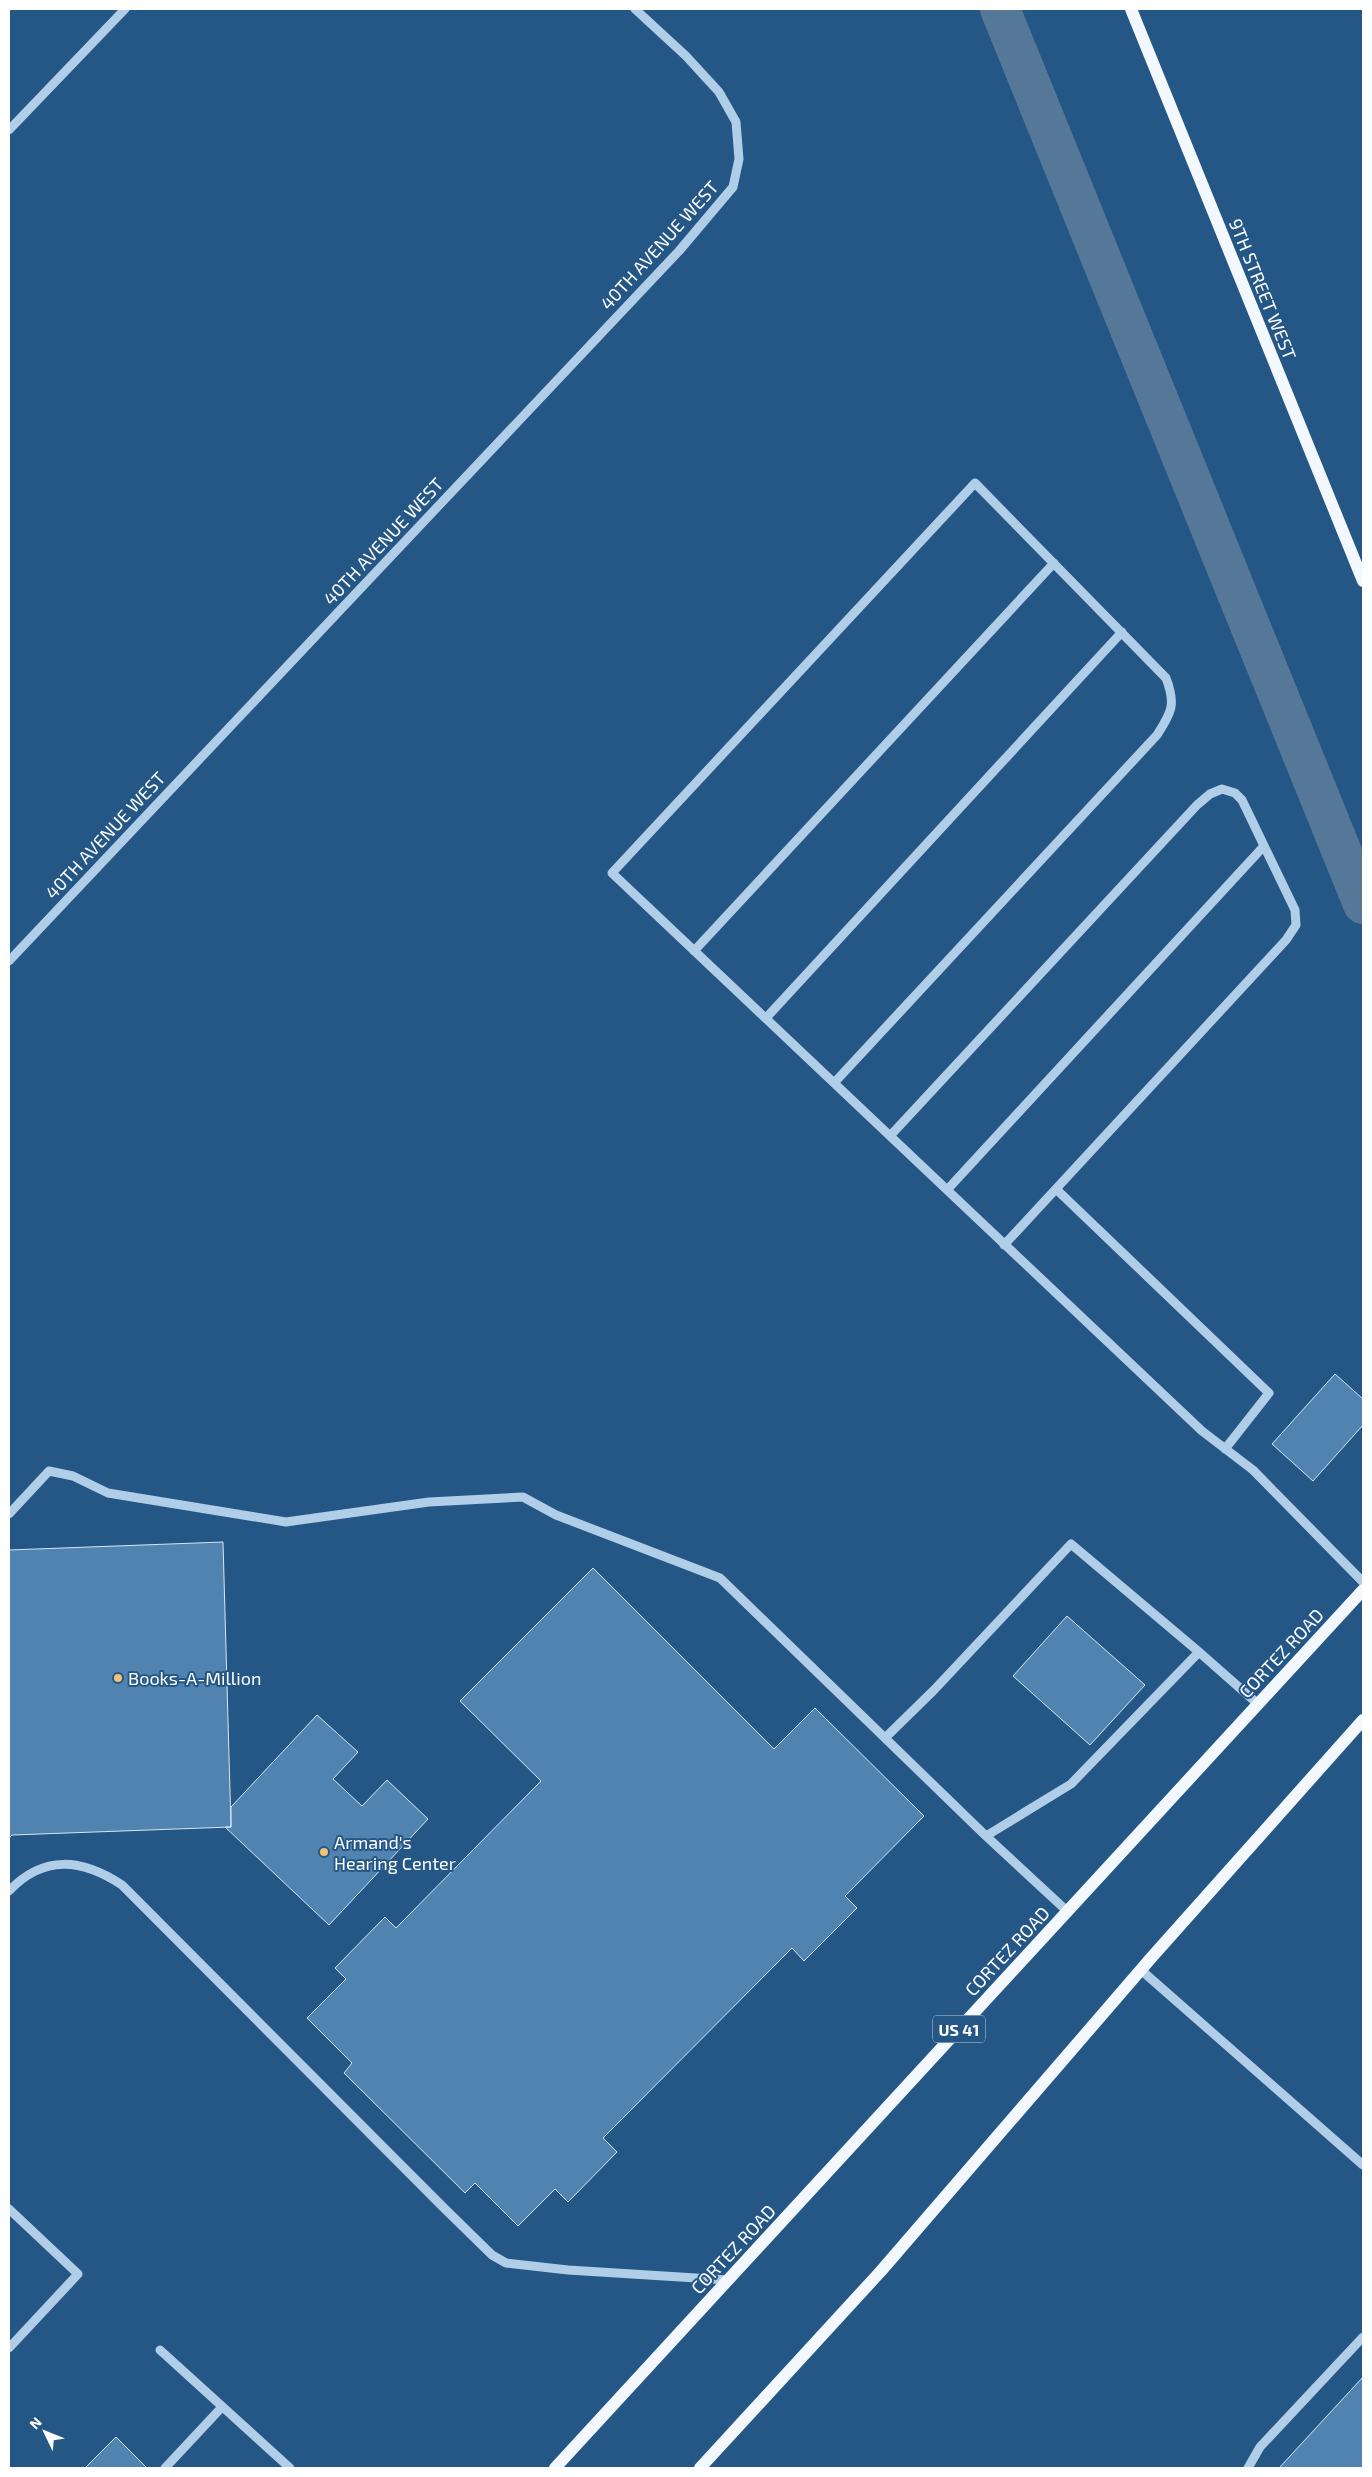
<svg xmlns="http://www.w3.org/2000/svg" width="1372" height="2477" font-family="'Exo 2',sans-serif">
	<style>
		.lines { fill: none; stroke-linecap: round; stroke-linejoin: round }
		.canal { stroke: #557798; stroke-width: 40 }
		.building { fill: #5183b0; stroke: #d4e6f7 }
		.minor { stroke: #b0cee8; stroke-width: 9 }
		.major { stroke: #f2f8fe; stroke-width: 12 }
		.poi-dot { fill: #f2c374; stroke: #255786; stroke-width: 2 }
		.labels { text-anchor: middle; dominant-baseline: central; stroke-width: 4; stroke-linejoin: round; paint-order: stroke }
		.shield { fill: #255786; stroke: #becddb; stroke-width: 1 }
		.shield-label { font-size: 16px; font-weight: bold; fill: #fff }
		.street-label { font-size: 18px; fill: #fff; stroke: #255786 }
		.poi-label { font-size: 18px; fill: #fff; stroke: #255786; text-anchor: start }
	</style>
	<rect width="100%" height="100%" fill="#255786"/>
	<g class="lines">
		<path class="canal" d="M 1000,9 L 1363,904"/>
	</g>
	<path class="building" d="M 1335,1374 L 1363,1399 L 1363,1425 L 1313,1481 L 1272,1444 Z
		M 223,1542 L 231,1827 L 12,1835 L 9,1838 L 9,1550 Z
		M 593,1568 L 774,1749 L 815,1708 L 924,1816 L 845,1896 L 857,1908 L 804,1961 L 792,1948 L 603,2138 L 617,2152 L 568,2202 L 555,2189 L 518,2226 L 475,2183 L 465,2193 L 344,2073 L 352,2063 L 307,2018 L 346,1979 L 335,1968 L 385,1917 L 396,1928 L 541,1781 L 460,1701 Z
		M 1067,1616 L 1145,1685 L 1090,1745 L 1013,1676 Z
		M 317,1715 L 358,1752 L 333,1779 L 362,1806 L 387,1780 L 428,1819 L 329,1925 L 225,1827 L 231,1827 L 231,1807 Z
		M 1363,2377 L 1363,2468 L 1279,2468 Z
		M 116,2437 L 147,2468 L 85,2468 Z"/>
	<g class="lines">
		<path class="minor" d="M 9,130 L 125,9
			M 694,951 L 1054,563
			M 9,961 L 679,251 L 733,187 L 739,159 L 736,122 L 719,92 L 686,56 L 635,9
			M 766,1018 L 1122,632
			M 834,1083 L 1157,735 C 1172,712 1176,704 1166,678 L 975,483 L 612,873 L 1202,1431 L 1253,1470 L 1363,1582
			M 890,1136 L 1197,805 L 1210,794 L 1222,789 L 1235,793 L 1242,800 L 1295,910 L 1296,925 L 1286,940 L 1004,1245
			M 1056,1189 L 1269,1393 L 1225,1449
			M 947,1190 L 1264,846
			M 9,1514 L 49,1471 L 73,1476 L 108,1493 L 286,1522 L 429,1502 L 523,1497 L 556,1515 L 720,1578 L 986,1836 L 1067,1911
			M 886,1737 L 934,1690 L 1071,1544 L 1199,1652 L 1258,1704
			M 986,1836 L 1071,1784 L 1199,1652
			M 9,1891 C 44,1854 82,1859 122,1885 L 443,2207 L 492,2255 L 506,2263 L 568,2270 L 728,2280
			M 1141,1970 L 1363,2165
			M 9,2209 L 78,2274 L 9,2348
			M 160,2350 L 290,2468
			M 165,2468 L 222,2407
			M 1248,2468 L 1260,2447 L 1363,2337"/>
		<path class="major" d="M 1131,9 L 1363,581
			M 555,2468 L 1363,1590
			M 700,2468 L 881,2271 L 1151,1958 L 1363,1720"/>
	</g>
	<g class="poi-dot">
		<circle cx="118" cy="1678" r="5"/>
		<circle cx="324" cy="1852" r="5"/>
	</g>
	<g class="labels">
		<rect class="shield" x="933" y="2015.5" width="52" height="27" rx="4"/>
		<g class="shield-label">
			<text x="959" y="2029">US 41</text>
		</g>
		<g class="street-label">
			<text transform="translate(659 245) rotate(-48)">40TH AVENUE WEST</text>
			<text transform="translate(1263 289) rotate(68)">9TH STREET WEST</text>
			<text transform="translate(383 541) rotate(-47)">40TH AVENUE WEST</text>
			<text transform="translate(105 835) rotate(-47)">40TH AVENUE WEST</text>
			<text transform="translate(1281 1653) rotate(-47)">CORTEZ ROAD</text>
			<text transform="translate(1007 1951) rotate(-47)">CORTEZ ROAD</text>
			<text transform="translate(733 2249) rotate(-47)">CORTEZ ROAD</text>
		</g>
		<g class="poi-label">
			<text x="128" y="1678">Books-A-Million</text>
			<text x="334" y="1842">Armand's<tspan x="334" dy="21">Hearing Center</tspan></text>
		</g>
	</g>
	<rect width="1372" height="2477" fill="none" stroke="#ffffff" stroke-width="20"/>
	<g transform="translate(45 2432) rotate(313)" stroke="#255786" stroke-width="4" paint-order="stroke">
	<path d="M0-4L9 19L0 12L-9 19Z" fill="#ffffff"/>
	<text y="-8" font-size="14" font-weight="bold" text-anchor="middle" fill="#ffffff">N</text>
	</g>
</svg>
